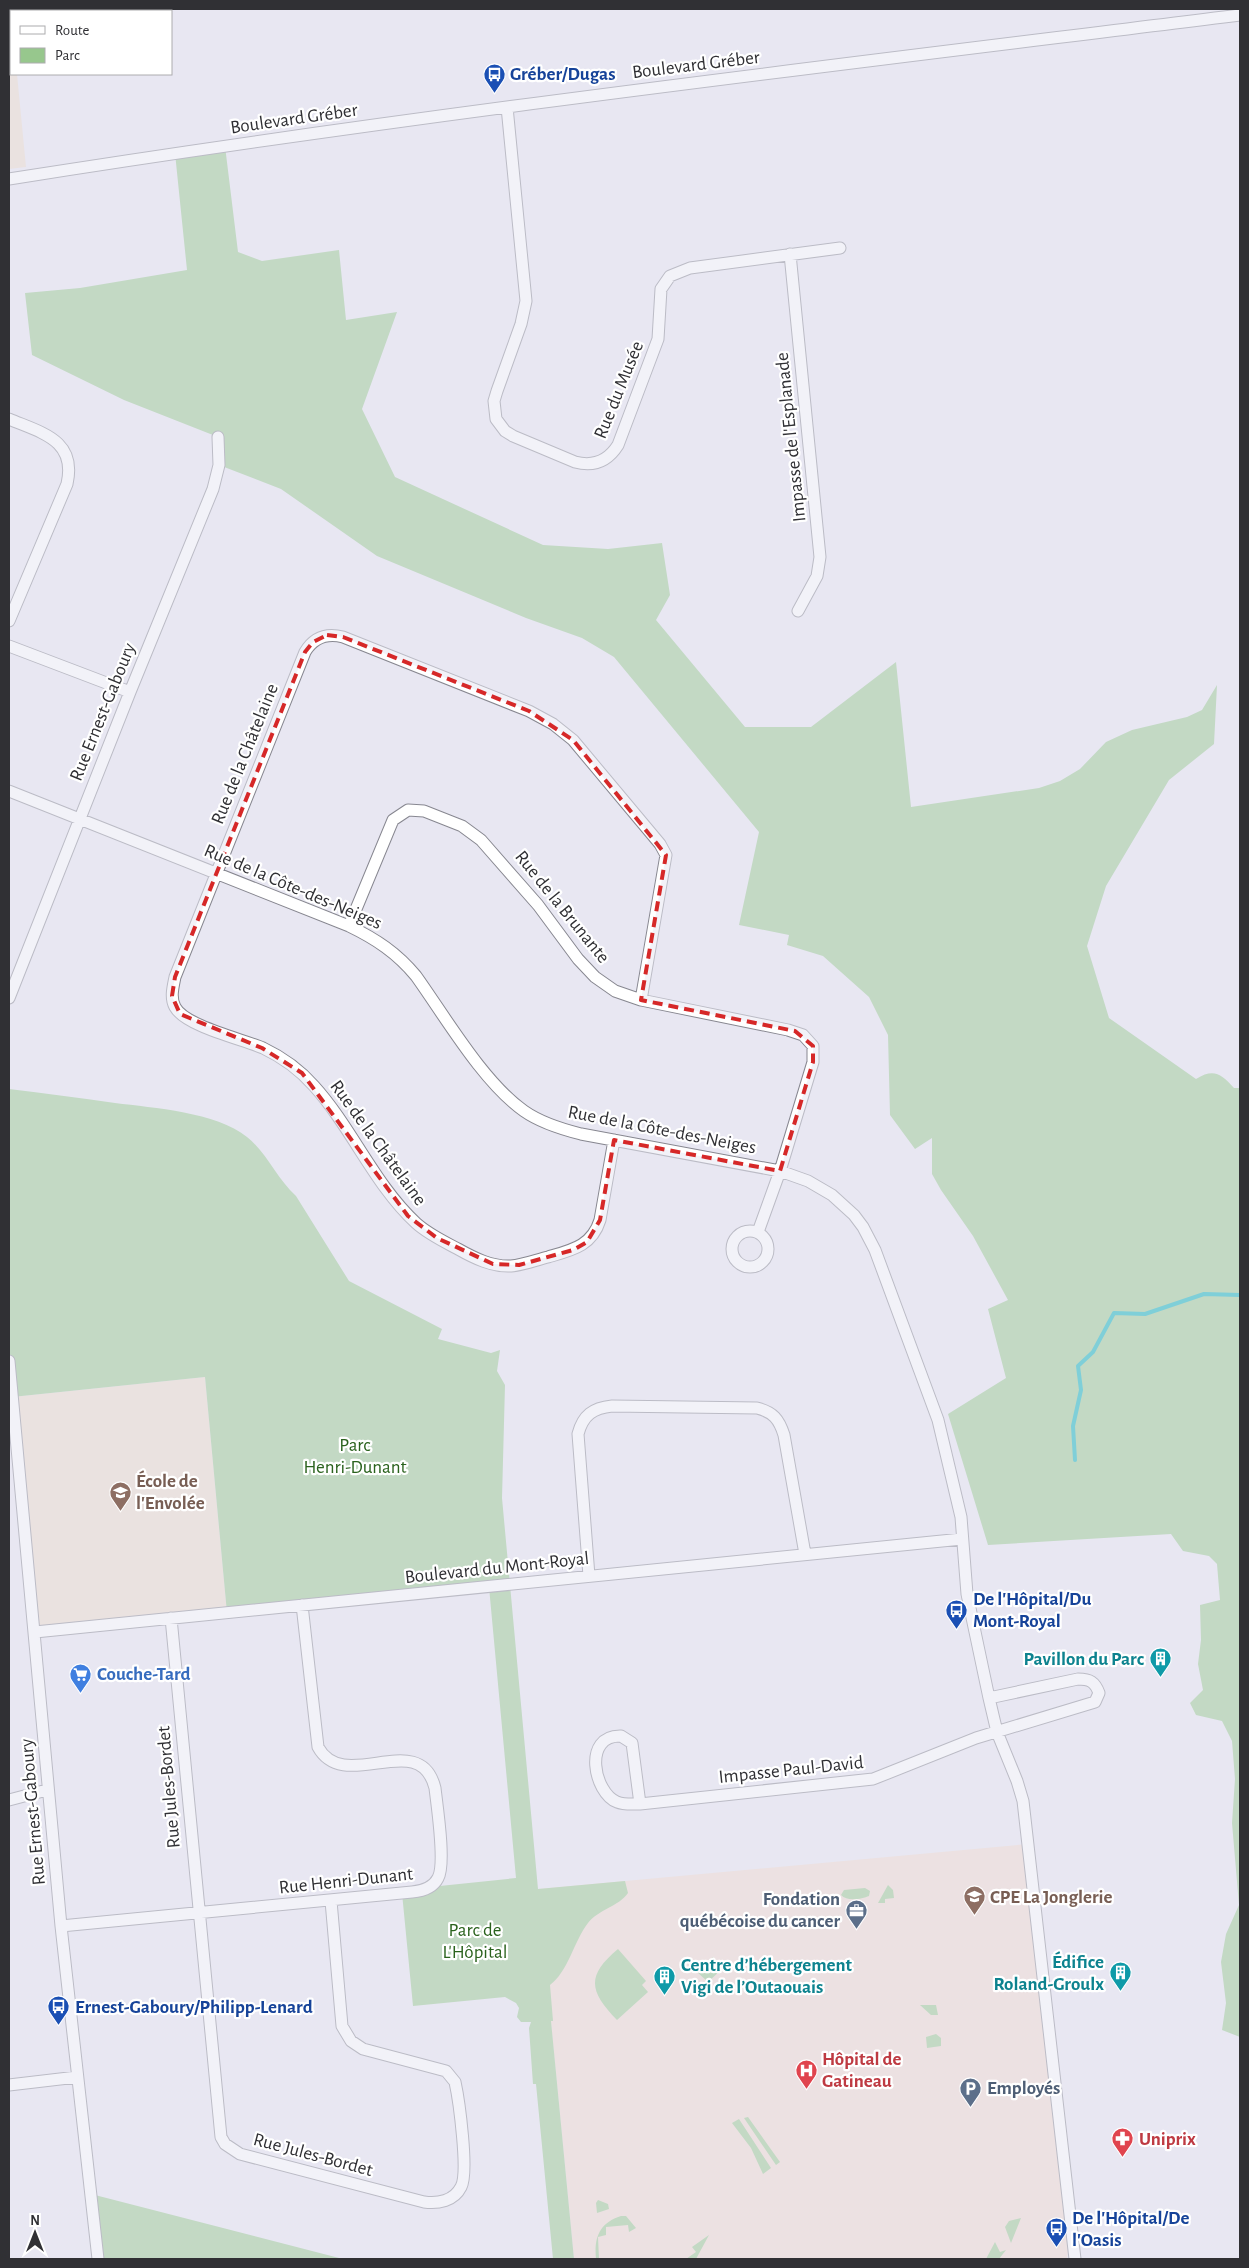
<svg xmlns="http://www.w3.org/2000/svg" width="1249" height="2268" font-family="'Alegreya Sans',sans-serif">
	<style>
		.education { fill: #eddbcb }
		.medical { fill: #f1dace }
		.green { fill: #97c78d }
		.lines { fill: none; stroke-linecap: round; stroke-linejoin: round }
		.stream { stroke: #02b1b9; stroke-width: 4 }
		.minor-casing { stroke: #878790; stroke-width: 13 }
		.minor { stroke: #fff; stroke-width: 11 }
		.marked { fill: none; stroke: #d62828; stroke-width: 4; stroke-dasharray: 10 6; stroke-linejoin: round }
		.labels { text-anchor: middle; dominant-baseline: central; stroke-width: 4.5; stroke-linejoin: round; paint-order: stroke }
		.street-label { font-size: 19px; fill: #303034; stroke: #fff }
		.transit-label { font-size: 19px; font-weight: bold; fill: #164399; stroke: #fff; text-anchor: start }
		.park-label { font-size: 19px; fill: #2a621d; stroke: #fff }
		.education-label { font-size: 19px; font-weight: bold; fill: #785e54; stroke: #fff; text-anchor: start }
		.culture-label { font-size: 19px; font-weight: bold; fill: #0d838f; stroke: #fff; text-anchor: end }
		.shop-label { font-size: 19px; font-weight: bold; fill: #366cbe; stroke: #fff; text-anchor: start }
		.service-label { font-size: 19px; font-weight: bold; fill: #4e5e75; stroke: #fff; text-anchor: end }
		.health-label { font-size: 19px; font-weight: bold; fill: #be3a42; stroke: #fff; text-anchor: start }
	</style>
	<rect width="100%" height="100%" fill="#e8e7f2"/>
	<path class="education" d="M 9,43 L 11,43 L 11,74 L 17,74 L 26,167 L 9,169 Z
		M 205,1377 L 227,1613 L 35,1632 L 12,1397 Z"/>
	<path class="medical" d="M 1028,1844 L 1071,2233 L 1067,2259 L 574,2259 L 538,1889 Z"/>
	<path class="green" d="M 225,146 L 238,252 L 262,261 L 339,250 L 346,320 L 397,312 L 362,409 L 395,477 L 543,545 L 608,549 L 662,543 L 670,595 L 656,620 L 745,727 L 811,727 L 896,662 L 911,807 L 1039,788 L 1060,781 L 1080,769 L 1106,742 L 1132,730 L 1187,717 L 1202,710 L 1217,685 L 1214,744 L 1169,780 L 1106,886 L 1087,946 L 1109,1018 L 1196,1079 C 1214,1068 1221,1074 1234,1088 L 1240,1088 L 1240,2037 L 1222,2030 L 1226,2003 L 1221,1962 L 1226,1934 L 1239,1905 L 1232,1823 L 1235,1779 L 1232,1741 L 1222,1721 L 1196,1715 L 1190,1703 L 1203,1690 L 1198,1664 L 1201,1640 L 1200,1605 L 1220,1600 L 1217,1564 L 1209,1556 L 1183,1551 L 1171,1534 L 988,1545 L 948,1414 L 1006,1378 L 988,1309 L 1008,1300 L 973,1236 L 941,1190 L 932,1174 L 932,1138 L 915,1149 L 890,1115 L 888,1035 L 869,997 L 823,956 L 787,945 L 789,935 L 739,925 L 759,832 L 614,657 L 582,638 L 526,618 L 377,556 L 281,489 L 219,465 L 218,437 L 124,400 L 32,355 L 25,293 L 80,288 L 187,270 L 175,153 Z
		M 9,1089 C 44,1093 80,1098 115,1103 C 154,1108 216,1112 247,1137 C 267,1153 277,1179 296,1196 L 349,1281 L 442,1329 L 438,1339 L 491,1353 L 500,1350 L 497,1371 L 505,1385 L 502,1498 L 538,1889 L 625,1881 L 628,1893 C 618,1907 599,1909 588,1923 C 574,1941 568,1972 550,1985 L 553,2021 L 551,2021 L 574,2259 L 553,2259 L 536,2084 L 533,2084 L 529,2028 L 531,2022 L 521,2022 L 517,2017 L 519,2008 L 516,2003 L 505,1997 L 413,2006 L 402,1893 L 430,1887 L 516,1878 L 489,1587 L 227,1613 L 205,1377 L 12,1397 L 9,1361 Z
		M 888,1885 L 893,1890 L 894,1898 L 885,1899 L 885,1903 L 878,1903 Z
		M 865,1888 L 870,1891 L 869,1896 C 862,1899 847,1902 841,1895 L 844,1890 Z
		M 618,1949 L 646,1981 L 642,1985 L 648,1992 L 617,2020 C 589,1991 586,1976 618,1949 Z
		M 713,1957 L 722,1969 L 708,1982 L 697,1972 Z
		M 920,2005 L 936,2005 L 938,2015 L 931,2015 Z
		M 936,2034 L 941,2038 L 941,2046 L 927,2048 L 926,2037 Z
		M 748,2117 L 780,2162 L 776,2165 L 744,2118 Z
		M 739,2119 L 771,2168 L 763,2174 L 751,2148 L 732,2123 Z
		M 91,2194 L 343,2259 L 98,2259 Z
		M 598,2200 L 608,2204 L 609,2209 L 597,2213 L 596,2203 Z
		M 621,2216 L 626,2216 L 636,2228 L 629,2232 L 628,2225 L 606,2227 L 606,2235 L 598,2237 L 599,2259 L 596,2259 C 594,2238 599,2223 621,2216 Z
		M 1021,2218 L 1011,2243 L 1005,2227 L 1009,2221 Z
		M 709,2235 L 696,2259 L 686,2259 L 696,2252 L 692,2247 Z
		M 995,2242 L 1000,2252 L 1006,2250 L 999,2259 L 986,2259 Z"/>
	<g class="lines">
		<path class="stream" d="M 1075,1460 L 1073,1426 L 1081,1390 L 1078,1366 L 1093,1352 L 1114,1313 L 1145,1314 L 1204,1294 L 1240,1295"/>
		<defs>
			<path id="minor" d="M 507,107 L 526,301 L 521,324 L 497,391 L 494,401 L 496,419 L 505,431 L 513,436 L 575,462 C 594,467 608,461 618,445 L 658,339 L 661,289 L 670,276 L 690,268 L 840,248
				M 9,179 C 418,114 829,66 1240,15
				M 790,254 L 820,557 L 817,576 L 798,611
				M 9,419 C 42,433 77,440 67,484 L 9,621
				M 9,646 L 130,692
				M 9,791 L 349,926 C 376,939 397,953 416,976 C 446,1018 483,1082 524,1111 C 541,1123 561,1129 581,1134 L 780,1171 L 808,1181 L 832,1195 L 854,1215 L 863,1227 L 875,1250 L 938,1420 L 961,1517 L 967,1594 L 989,1698 L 997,1732 L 1017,1781 L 1023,1801 L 1075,2259
				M 349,926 L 393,820 L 408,810 L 424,811 L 462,826 L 481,840 L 538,905 L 578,959 L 595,977 L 615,991 L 641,1000 L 788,1030 L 803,1035 L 813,1046 L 813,1062 L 780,1171 L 758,1232
				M 9,998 L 130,692 L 213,489 L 219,465 L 218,437
				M 614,1140 L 600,1220 C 592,1246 572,1250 548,1257 C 536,1260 523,1265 511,1266 C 492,1267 474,1258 458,1249 C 443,1241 428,1234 416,1223 C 374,1184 352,1128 314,1086 C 300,1070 282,1057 263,1048 C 242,1039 185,1026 175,1007 C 170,998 173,987 175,977 L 305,652 C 314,637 327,633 343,637 L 529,711 L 553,724 L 573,740 L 660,844 L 666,855 L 641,1000
				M732 1249a18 18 0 1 1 36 0a18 18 0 1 1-36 0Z
				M 9,1361 L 61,1926 L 98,2259
				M 589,1576 L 578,1434 C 583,1415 593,1408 612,1406 L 757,1408 C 773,1412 779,1419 784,1435 L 805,1554
				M 171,1618 L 221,2137 L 225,2144 L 240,2154 L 424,2202 C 438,2204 454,2201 461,2187 C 469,2173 459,2100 455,2082 L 446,2071 L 363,2049 L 351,2041 L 342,2026 L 331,1901
				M 35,1632 L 962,1539
				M 9,1800 L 47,1790
				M 640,1804 L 632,1743 L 621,1736 C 582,1735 594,1793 617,1802 C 624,1805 633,1804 640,1804 L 873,1779 L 976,1738 L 1095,1702 L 1099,1693 C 1095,1682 1090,1679 1078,1679 L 989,1698
				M 61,1926 L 412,1892 C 423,1891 433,1888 438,1878 C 446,1864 437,1806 435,1788 C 420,1727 344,1795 318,1747 L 302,1605
				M 9,2085 L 77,2077"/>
		</defs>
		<use href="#minor" class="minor-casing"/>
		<use href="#minor" class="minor"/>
	</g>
	<path d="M0 0H1249V2268H0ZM 327,635 L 343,637 L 529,711 L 573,740 L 666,855 L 641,1000 L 795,1031 L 813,1046 L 813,1062 L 780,1171 L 614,1140 L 600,1220 L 587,1242 L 573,1250 L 519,1265 L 493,1264 L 437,1238 L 408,1216 L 302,1073 L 262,1048 L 180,1014 L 172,996 L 175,977 L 305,652 L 313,642 Z" fill="#e8e7f2" fill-opacity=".55" fill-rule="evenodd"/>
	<path class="marked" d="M 327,635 L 343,637 L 529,711 L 573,740 L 666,855 L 641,1000 L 795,1031 L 813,1046 L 813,1062 L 780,1171 L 614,1140 L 600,1220 L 587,1242 L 573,1250 L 519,1265 L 493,1264 L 437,1238 L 408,1216 L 302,1073 L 262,1048 L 180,1014 L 172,996 L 175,977 L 305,652 L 313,642 Z"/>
	<defs>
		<symbol id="bus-pin" viewBox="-11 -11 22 30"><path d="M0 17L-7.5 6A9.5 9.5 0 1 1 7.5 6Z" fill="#1a4fb4" stroke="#fff"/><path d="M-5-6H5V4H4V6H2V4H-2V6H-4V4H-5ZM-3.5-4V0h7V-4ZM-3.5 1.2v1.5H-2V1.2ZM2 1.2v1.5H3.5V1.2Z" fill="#fff"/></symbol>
		<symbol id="school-pin" viewBox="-11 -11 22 30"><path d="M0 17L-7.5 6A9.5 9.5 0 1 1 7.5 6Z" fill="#8d6e63" stroke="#fff"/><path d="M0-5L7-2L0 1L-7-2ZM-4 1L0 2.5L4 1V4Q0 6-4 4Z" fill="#fff"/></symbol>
		<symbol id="building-pin" viewBox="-11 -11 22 30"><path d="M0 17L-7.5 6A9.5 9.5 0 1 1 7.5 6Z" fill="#0f9aa8" stroke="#fff"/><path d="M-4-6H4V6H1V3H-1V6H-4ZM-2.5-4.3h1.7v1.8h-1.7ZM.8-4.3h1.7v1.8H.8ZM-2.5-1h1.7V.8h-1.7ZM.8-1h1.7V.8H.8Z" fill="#fff"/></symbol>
		<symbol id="supermarket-pin" viewBox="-11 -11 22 30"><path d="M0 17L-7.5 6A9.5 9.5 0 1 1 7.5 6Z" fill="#3f7fe0" stroke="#fff"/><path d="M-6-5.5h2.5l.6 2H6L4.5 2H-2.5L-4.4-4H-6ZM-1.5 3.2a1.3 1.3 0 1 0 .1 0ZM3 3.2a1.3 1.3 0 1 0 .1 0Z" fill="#fff"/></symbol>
		<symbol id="office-pin" viewBox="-11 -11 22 30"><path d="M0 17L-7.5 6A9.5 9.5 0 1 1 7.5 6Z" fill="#5c6f8a" stroke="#fff"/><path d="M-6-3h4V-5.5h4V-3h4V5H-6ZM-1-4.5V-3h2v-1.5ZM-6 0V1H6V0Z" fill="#fff"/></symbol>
		<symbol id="hospital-pin" viewBox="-11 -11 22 30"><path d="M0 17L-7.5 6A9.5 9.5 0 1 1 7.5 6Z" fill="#e0444e" stroke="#fff"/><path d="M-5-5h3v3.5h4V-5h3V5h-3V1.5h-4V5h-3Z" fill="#fff"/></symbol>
		<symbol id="parking-pin" viewBox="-11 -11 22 30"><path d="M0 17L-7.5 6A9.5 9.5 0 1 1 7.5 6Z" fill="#5c6f8a" stroke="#fff"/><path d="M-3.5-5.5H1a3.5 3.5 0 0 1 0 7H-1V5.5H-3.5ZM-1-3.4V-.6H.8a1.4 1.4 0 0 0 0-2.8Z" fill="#fff"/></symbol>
		<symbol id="pharmacy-pin" viewBox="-11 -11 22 30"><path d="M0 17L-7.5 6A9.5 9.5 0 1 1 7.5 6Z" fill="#e0444e" stroke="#fff"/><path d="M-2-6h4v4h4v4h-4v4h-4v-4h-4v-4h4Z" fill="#fff"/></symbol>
	</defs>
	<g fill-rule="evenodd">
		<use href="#bus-pin" x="482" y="62" width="25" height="34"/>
		<use href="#school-pin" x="108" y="1480" width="25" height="34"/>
		<use href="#bus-pin" x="944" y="1598" width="25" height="34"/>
		<use href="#building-pin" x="1148" y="1646" width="25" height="34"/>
		<use href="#supermarket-pin" x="68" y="1662" width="25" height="34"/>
		<use href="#school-pin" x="962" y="1884" width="25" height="34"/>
		<use href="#office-pin" x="844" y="1898" width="25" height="34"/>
		<use href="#building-pin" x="1108" y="1960" width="25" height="34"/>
		<use href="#building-pin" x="652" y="1964" width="25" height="34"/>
		<use href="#bus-pin" x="46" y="1994" width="25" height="34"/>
		<use href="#hospital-pin" x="794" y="2058" width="25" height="34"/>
		<use href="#parking-pin" x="958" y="2076" width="25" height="34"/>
		<use href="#pharmacy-pin" x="1110" y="2126" width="25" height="34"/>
		<use href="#bus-pin" x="1044" y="2216" width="25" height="34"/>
	</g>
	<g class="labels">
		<g class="street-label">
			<text transform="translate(696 65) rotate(-7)">Boulevard Gréber</text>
			<text transform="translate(294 119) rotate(-8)">Boulevard Gréber</text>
			<text transform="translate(619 390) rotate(-68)">Rue du Musée</text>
			<text transform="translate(791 437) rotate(-96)">Impasse de l'Esplanade</text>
			<text transform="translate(103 712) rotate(-68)">Rue Ernest-Gaboury</text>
			<text transform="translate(245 754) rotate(-68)">Rue de la Châtelaine</text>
			<text transform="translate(293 887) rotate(23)">Rue de la Côte-des-Neiges</text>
			<text transform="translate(562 907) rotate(51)">Rue de la Brunante</text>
			<text transform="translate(662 1130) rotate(11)">Rue de la Côte-des-Neiges</text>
			<text transform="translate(378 1143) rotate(54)">Rue de la Châtelaine</text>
			<text transform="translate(497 1568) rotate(-6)">Boulevard du Mont-Royal</text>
			<text transform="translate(791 1770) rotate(-6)">Impasse Paul-David</text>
			<text transform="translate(169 1787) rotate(-95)">Rue Jules-Bordet</text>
			<text transform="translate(33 1812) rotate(-95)">Rue Ernest-Gaboury</text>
			<text transform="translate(346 1881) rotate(-6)">Rue Henri-Dunant</text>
			<text transform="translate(313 2155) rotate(15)">Rue Jules-Bordet</text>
		</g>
		<g class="transit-label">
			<text x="510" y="74">Gréber/Dugas</text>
			<text x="973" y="1599">De l'Hôpital/Du<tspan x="973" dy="22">Mont-Royal</tspan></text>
			<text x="75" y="2007">Ernest-Gaboury/Philipp-Lenard</text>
			<text x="1072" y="2218">De l'Hôpital/De<tspan x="1072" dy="22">l'Oasis</tspan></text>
		</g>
		<g class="park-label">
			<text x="355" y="1445">Parc<tspan x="355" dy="22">Henri-Dunant</tspan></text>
			<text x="475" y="1930">Parc de<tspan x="475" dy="22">L'Hôpital</tspan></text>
		</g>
		<g class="education-label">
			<text x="136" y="1481">École de<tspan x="136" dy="22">l'Envolée</tspan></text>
			<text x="990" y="1897">CPE La Jonglerie</text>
		</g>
		<g class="culture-label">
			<text x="1144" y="1659">Pavillon du Parc</text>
			<text x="1104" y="1962">Édifice<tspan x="1104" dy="22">Roland-Groulx</tspan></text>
			<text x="681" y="1965" text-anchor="start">Centre d’hébergement<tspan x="681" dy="22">Vigi de l’Outaouais</tspan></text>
		</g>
		<g class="shop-label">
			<text x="97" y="1674">Couche-Tard</text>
		</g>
		<g class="service-label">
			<text x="840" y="1899">Fondation<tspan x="840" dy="22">québécoise du cancer</tspan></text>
			<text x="987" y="2088" text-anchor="start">Employés</text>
		</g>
		<g class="health-label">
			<text x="822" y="2059">Hôpital de<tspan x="822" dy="22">Gatineau</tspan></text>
			<text x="1139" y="2139">Uniprix</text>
		</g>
	</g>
	<rect width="1249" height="2268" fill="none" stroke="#303034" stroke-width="20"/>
	<rect x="10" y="10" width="162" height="65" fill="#ffffff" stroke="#acacae"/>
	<rect x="20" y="26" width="25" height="8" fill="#ffffff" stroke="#acacae"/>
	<text x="55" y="35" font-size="15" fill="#303034">Route</text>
	<rect x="20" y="48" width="25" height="15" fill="#97c78d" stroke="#acacae"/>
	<text x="55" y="60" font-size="15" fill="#303034">Parc</text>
	<g transform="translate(35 2233)" stroke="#ffffff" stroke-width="4" paint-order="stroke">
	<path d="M0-4L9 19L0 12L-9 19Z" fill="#303034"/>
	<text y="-8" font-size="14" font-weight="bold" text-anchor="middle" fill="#303034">N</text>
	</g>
</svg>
